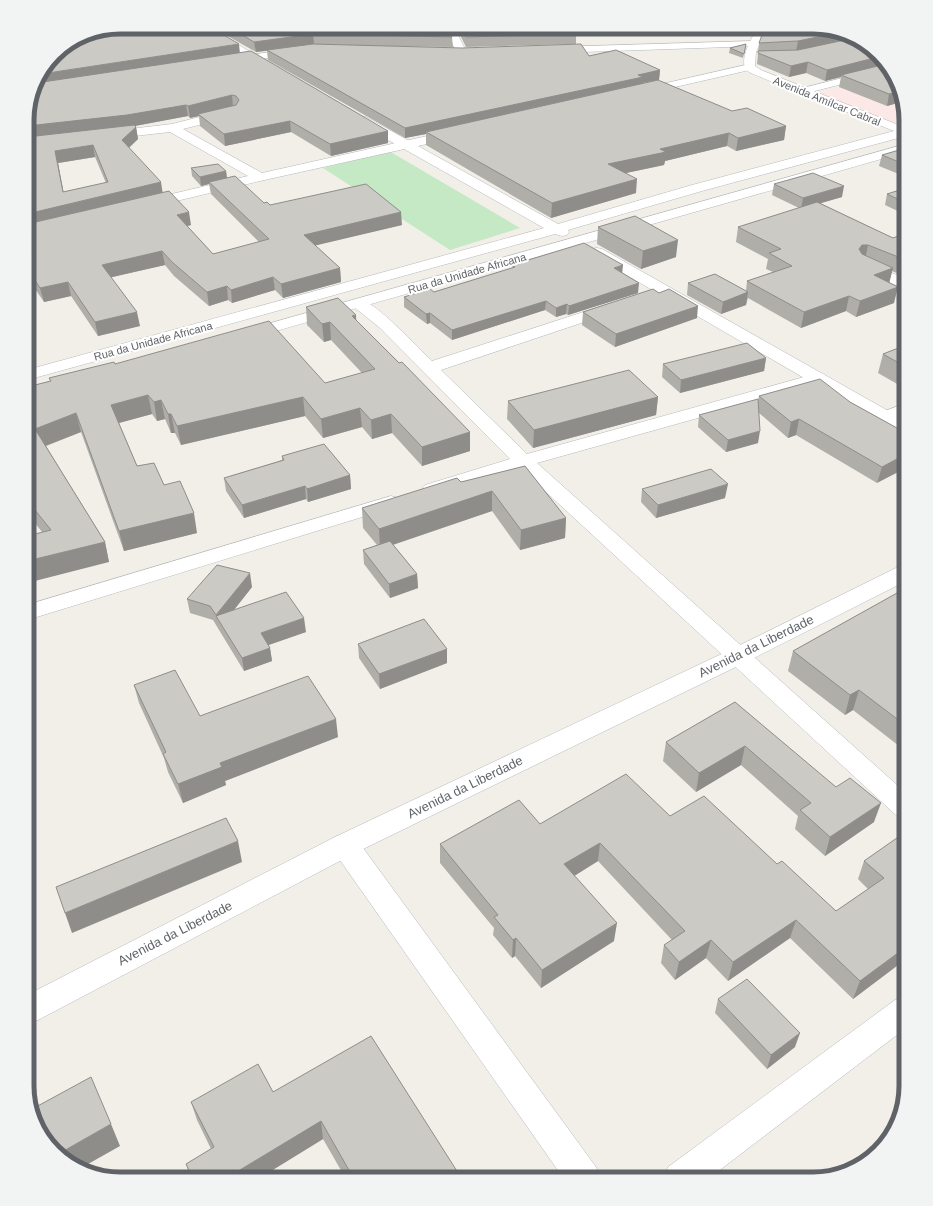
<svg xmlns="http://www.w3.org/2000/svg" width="933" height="1206" font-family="Arial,sans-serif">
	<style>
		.medical { fill: #fce8e6 }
		.green { fill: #c5e8c5 }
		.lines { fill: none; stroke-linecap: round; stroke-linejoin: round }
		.street-casing { stroke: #b5b8bc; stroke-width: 1 }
		.secondary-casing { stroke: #b6babf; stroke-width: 1 }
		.street { fill: #fff; fill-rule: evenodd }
		.secondary { fill: #fff; fill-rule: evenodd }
		.wall { fill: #afaea9; fill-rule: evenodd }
		.shaded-wall { fill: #8f8d8a }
		.building { fill: #cccac5; stroke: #8f8d8a; fill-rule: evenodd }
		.labels { text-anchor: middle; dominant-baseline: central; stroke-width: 4; stroke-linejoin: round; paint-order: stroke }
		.far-street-label { font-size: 11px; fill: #5f6368; stroke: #fff }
		.street-label { font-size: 13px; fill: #5f6368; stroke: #fff }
		.rim { fill: none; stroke: #5f6368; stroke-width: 5 }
	</style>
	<rect width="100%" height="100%" fill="#f1efe8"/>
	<path class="medical" d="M 892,74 L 906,120 L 906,127 L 900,128 L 817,93 Z"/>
	<path class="green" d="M 389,151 L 520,228 L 450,250 L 323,168 Z"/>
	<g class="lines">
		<defs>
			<path id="street" d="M 214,27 L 239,27 C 234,32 208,36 203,31 L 204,29 Z
				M 444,27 L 454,27 L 467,53 L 466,55 L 458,55 Z
				M 754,41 L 759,44 L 758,46 L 555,53 L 550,50 L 555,47 Z
				M 297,48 L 301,49 L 302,51 L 301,53 L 230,64 L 225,61 L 230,58 Z
				M 750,64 L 755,67 L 754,69 L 640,95 L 636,94 L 634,92 L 636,90 L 640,89 Z
				M 870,71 L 876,74 L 874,76 L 803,94 L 799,93 L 797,91 L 799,89 Z
				M 227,110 L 231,111 L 233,114 L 231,117 L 183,129 L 262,173 L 454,130 L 458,131 L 460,134 L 458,137 L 454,138 L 260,181 L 147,208 L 142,207 L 140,204 L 142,201 L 248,176 L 170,132 L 108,139 L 104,138 L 102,135 L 104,132 L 172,124 Z
				M 864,261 L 906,279 L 906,290 L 859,268 L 857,265 L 859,262 Z
				M 360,299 C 378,304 417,347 432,361 L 605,305 L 611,303 L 617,305 L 619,308 L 617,311 L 441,370 L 527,454 L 811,375 L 817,374 L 823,375 L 826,379 L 823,383 L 537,463 L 906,793 L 906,819 L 897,816 L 520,468 L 439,493 L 432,495 L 425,493 L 422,489 L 425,485 L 510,459 L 380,328 L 354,307 L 352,304 L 354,301 Z
				M 906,403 L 906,415 L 886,422 L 880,421 L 877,417 L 880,413 Z
				M 391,496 L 398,498 L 401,502 L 398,506 L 27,620 L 27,605 Z
				M 345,834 L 355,837 L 596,1167 L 601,1179 L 564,1179 L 335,853 L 331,845 L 335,837 Z
				M 906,996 L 906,1028 L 708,1179 L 663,1179 L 668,1167 L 895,1000 Z"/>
			<path id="secondary" d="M 197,27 L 209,27 L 275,67 L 270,70 L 266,69 Z
				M 758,27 L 768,27 L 756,52 L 755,66 L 761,70 L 906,128 L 906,136 L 702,191 L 568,230 L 569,232 L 567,235 L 562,236 L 555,234 L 27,380 L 27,370 L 544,228 L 358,123 L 356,120 L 358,117 L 366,117 L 558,224 L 692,185 L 894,131 L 753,74 C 751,73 747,71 746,69 C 739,59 753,36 758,27 Z
				M 906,144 L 906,152 L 251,338 L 245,340 L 239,338 L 237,335 L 239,332 Z
				M 597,248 L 602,249 L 906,421 L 906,435 L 899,433 L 592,255 L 590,252 L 592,249 Z
				M 906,565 L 906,581 L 746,662 L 355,853 L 38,1020 L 27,1024 L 27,995 L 335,837 L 730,650 L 898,567 Z"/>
		</defs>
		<use href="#street" class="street-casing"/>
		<use href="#secondary" class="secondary-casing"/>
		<use href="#street" class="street"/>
		<use href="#secondary" class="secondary"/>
	</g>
	<path class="wall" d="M 223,27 L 447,27 L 452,37 L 453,47 L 379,46 L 589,56 L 660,70 L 659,80 L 642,83 L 642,84 L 732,111 L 786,126 L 784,140 L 736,151 L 727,146 L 665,161 L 664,165 L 626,173 L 636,193 L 551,218 L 426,145 L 426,134 L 405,138 L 268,60 L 267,51 L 256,52 L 224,34 Z
		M 456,27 L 571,27 L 571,29 L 576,34 L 576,44 L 466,47 Z
		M 612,27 L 756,27 L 617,34 Z
		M 775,27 L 818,27 L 890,69 L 901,102 L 887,106 L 839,87 L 841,77 L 825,81 L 806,73 L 789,77 L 757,64 L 759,43 L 776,33 Z
		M 746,44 L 743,58 L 729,53 L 730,48 Z
		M 240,53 L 388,143 L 331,156 L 291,132 L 225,146 L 200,126 L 199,116 L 190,118 L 188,116 L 135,126 L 136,127 L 138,139 L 129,148 L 163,193 L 191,225 L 187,226 L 213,254 L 259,242 L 211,194 L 209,184 L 201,186 L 192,176 L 191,168 L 226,171 L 227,178 L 264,203 L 270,205 L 402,225 L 315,245 L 340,268 L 341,282 L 283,298 L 275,290 L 232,303 L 228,300 L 209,306 L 174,276 L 165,265 L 111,277 L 140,326 L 98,336 L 71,296 L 44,302 L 27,277 L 27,114 ZM 95,157 L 106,183 L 63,192 L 58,163 Z
		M 906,148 L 906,177 L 879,166 L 882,155 Z
		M 774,184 L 842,197 L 820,203 L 893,238 L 906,233 L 906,277 L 892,271 L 889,282 L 894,303 L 856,317 L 846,311 L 801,328 L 748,298 L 746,305 L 721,314 L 687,295 L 688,283 L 746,291 L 747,281 L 773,272 L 766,269 L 768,259 L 736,242 L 738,227 L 799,208 L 772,195 Z
		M 906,188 L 906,215 L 885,205 L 887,194 Z
		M 598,227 L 676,257 L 641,269 L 597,244 Z
		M 512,265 L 622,273 L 638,293 L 568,315 L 566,314 L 556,317 L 545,310 L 452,340 L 430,323 L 427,324 L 404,307 L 404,297 L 434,292 L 512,268 Z
		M 659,293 L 697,318 L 615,347 L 582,325 L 583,312 Z
		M 306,307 L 356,315 L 356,320 L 470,432 L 470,451 L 422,466 L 392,433 L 372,439 L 362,427 L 323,438 L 305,416 L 181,445 L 175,433 L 171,433 L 165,419 L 157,421 L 152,414 L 119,423 L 137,466 L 164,485 L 197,533 L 124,551 L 81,432 L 46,446 L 105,542 L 109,562 L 42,532 L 27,513 L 27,387 L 50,381 L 49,378 L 115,364 L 325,383 L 362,373 L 331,340 L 324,342 L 307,325 Z
		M 906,345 L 906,389 L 878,373 L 883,354 Z
		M 766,358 L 764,371 L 680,393 L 662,377 L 663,364 Z
		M 759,396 L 850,402 L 906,433 L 877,483 L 796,435 L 788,438 L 759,413 L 758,443 L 726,452 L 698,427 L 699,415 L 758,400 Z
		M 658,397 L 656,415 L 533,448 L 507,419 L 508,401 Z
		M 282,456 L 350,475 L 351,489 L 308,502 L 306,499 L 244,518 L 226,491 L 224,478 L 282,460 Z
		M 525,466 L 566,518 L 565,538 L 520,550 L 492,511 L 393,545 L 417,574 L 418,588 L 390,598 L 364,564 L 363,550 L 377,545 L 363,528 L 362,508 L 461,482 Z
		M 642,489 L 725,498 L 656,518 L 641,502 Z
		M 252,587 L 234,610 L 306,632 L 268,645 L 270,648 L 272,661 L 244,671 L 213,620 L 190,613 L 187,599 Z
		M 906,588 L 906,741 L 899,746 L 853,710 L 845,715 L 788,671 L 793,651 Z
		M 358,644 L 447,663 L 380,689 L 359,658 Z
		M 134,685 L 200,716 L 338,737 L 225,781 L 226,785 L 183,803 L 168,772 L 164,758 L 139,703 Z
		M 735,702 L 874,822 L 825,856 L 795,829 L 798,816 L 741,765 L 696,792 L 663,761 L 666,742 Z
		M 670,816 L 777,864 L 836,911 L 868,889 L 858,879 L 864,861 L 906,834 L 906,959 L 853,999 L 790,938 L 728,981 L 706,958 L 675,980 L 661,963 L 664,945 L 672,940 L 598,861 L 574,876 L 614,941 L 541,988 L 515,956 L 512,958 L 493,935 L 494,928 L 440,863 L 440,844 L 540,824 Z
		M 718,999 L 795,1047 L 767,1069 L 715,1013 Z
		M 273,1092 L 462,1179 L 346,1179 L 323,1139 L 258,1179 L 191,1179 L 186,1164 L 211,1149 L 197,1120 L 191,1102 Z"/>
	<path class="shaded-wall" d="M 837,33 L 857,39 L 796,52 L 798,41 Z
		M 313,34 L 314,44 L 256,52 L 254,42 Z
		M 239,44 L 240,54 L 35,86 L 37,79 L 41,74 Z
		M 878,57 L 887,65 L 841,75 L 841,77 L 825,81 L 827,70 Z
		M 808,62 L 806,73 L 789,77 L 791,66 Z
		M 660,70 L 659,80 L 642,83 L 642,87 L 426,132 L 426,134 L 405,138 L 405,128 Z
		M 898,92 L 901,102 L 887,106 L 889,94 Z
		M 232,95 L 233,107 L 198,114 L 199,116 L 190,118 L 188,106 Z
		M 186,105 L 188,116 L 129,127 L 27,138 L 27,126 Z
		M 290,121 L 291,132 L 225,146 L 224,134 Z
		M 786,126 L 784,140 L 736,151 L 738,138 Z
		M 136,127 L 138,139 L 124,152 L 122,140 Z
		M 388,131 L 388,143 L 331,156 L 330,144 Z
		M 729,133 L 727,146 L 665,161 L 664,165 L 607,177 L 608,164 L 660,149 Z
		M 93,145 L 95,157 L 58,163 L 66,205 L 161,182 L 163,195 L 27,227 L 27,214 L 55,151 Z
		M 226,171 L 227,179 L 209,182 L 209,184 L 201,186 L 200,177 Z
		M 637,179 L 636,193 L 551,218 L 552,203 Z
		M 844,186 L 842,197 L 801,209 L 803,198 Z
		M 189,212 L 191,225 L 179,228 L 177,215 Z
		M 401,212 L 402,225 L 305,248 L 304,235 Z
		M 678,240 L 676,257 L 641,269 L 643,251 Z
		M 862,245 L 868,245 L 865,260 L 859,249 Z
		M 162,251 L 165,265 L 104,279 L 102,265 Z
		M 623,265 L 622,275 L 614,268 Z
		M 340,268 L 341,282 L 283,298 L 281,284 Z
		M 893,268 L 889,284 L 874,275 Z
		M 273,277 L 275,290 L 232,303 L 231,290 Z
		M 68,282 L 71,296 L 44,302 L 40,288 Z
		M 639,283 L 638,293 L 568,315 L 569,306 Z
		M 227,286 L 228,300 L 209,306 L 207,292 Z
		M 898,287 L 894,303 L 856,317 L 860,301 Z
		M 748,292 L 746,305 L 721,314 L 723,302 Z
		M 849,296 L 846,311 L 801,328 L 804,312 Z
		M 546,301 L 545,310 L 452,340 L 452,330 Z
		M 567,304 L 566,314 L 556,317 L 556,308 Z
		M 698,306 L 697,318 L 615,347 L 616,334 Z
		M 137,312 L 140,326 L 98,336 L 95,322 Z
		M 430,313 L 430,323 L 427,324 L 426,314 Z
		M 356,315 L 357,333 L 352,316 Z
		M 330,322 L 331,340 L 324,342 L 322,324 Z
		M 766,358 L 764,371 L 680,393 L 681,380 Z
		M 148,395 L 152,414 L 115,424 L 111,405 Z
		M 303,397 L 305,416 L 181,445 L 177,426 Z
		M 658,397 L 656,415 L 533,448 L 534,430 Z
		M 161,400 L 165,419 L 157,421 L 154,402 Z
		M 360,408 L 362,427 L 323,438 L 321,419 Z
		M 76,413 L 81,432 L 40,448 L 35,429 Z
		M 168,414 L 171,414 L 175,433 L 171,433 Z
		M 391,414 L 392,433 L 372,439 L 371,420 Z
		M 799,419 L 796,435 L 788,438 L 791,422 Z
		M 760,431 L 758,443 L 726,452 L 728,440 Z
		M 470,432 L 470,451 L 422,466 L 422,447 Z
		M 906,454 L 906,468 L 877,483 L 882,467 Z
		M 350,475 L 351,489 L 308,502 L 307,489 Z
		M 728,484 L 725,498 L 656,518 L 658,505 Z
		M 305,486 L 306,499 L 244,518 L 242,505 Z
		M 492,491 L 492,511 L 380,549 L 379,529 Z
		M 194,513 L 197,533 L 124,551 L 119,531 Z
		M 566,518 L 565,538 L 520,550 L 521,530 Z
		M 105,542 L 109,562 L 27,583 L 27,561 Z
		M 250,573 L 252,587 L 222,625 L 216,616 L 218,629 L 216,615 Z
		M 417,574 L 418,588 L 390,598 L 389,584 Z
		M 304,618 L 306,632 L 263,647 L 261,633 Z
		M 270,648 L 272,661 L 244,671 L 242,658 Z
		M 447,649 L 447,663 L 380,689 L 379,674 Z
		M 859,690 L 853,710 L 845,715 L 850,695 Z
		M 336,719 L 338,737 L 225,781 L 226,785 L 183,803 L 178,784 L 220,763 Z
		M 905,725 L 906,725 L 906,741 L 899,746 Z
		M 745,746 L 741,765 L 696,792 L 699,773 Z
		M 881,803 L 874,822 L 825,856 L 830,837 Z
		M 238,841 L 242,862 L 72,933 L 65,913 Z
		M 600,843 L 598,861 L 563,883 L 564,864 Z
		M 796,920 L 790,938 L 728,981 L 733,962 Z
		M 617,923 L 614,941 L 541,988 L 542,970 Z
		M 516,938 L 515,956 L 512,958 L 513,940 Z
		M 711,940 L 706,958 L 675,980 L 679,962 Z
		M 906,947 L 906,959 L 853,999 L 860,981 Z
		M 800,1033 L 795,1047 L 767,1069 L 771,1055 Z
		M 321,1121 L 323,1139 L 258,1179 L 225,1179 Z
		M 111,1124 L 120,1146 L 81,1168 L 74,1167 L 60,1153 Z"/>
	<path class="building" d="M 120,27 L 210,27 L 239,44 L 41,74 L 59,50 L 85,34 Z
		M 229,27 L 447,27 L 452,37 L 313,34 L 254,42 Z
		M 461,27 L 568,27 L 574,30 L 576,34 L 466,37 Z
		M 778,27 L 818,27 L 837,33 L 798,41 L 759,43 L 762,35 L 778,32 Z
		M 854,38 L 859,40 L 878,57 L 827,70 L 808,62 L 791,66 L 758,53 L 758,51 L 798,50 Z
		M 313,44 L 462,48 L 581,44 L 589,56 L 616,50 L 660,70 L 638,75 L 643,77 L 405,128 L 267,50 Z
		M 746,44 L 744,54 L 730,48 Z
		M 251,51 L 388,131 L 330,144 L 290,121 L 224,134 L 198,114 L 236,105 L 239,100 L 236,96 L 232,95 L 188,106 L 186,105 L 127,115 L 27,126 L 27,114 L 36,83 Z
		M 886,64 L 890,69 L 898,92 L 889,94 L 841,75 Z
		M 658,80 L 732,111 L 747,108 L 786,126 L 738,138 L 729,133 L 660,149 L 666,152 L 608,164 L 637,179 L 552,203 L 426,132 Z
		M 134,125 L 136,127 L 122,140 L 161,182 L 27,214 L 27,137 ZM 93,145 L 108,182 L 63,192 L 55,151 Z
		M 906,148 L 906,165 L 882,155 Z
		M 218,164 L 226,171 L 200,177 L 191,168 Z
		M 813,173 L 844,186 L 803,198 L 774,184 Z
		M 235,176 L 264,203 L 267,202 L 270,205 L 366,184 L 401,212 L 304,235 L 340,268 L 281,284 L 273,277 L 231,290 L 227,286 L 207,292 L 172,262 L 162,251 L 102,265 L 137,312 L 95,322 L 68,282 L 40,288 L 27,268 L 27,224 L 169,191 L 189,212 L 177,215 L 213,254 L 269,239 L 209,182 Z
		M 906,188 L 906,203 L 887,194 Z
		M 817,202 L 893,238 L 906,233 L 906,260 L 868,245 L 862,245 L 859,249 L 862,254 L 893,268 L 874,275 L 898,287 L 860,301 L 849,296 L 804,312 L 747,281 L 792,266 L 769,253 L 781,249 L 738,227 Z
		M 635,216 L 678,240 L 643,251 L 598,227 Z
		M 584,243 L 623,265 L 614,268 L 639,283 L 569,306 L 567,304 L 556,308 L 546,301 L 452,330 L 430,313 L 426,314 L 404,297 L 430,289 L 434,292 L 515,267 L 512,265 Z
		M 715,274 L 748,292 L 723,302 L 688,283 Z
		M 653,289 L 659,293 L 669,289 L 698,306 L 616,334 L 583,312 Z
		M 338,298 L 356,315 L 352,316 L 399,363 L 402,362 L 470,432 L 422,447 L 391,414 L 371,420 L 360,408 L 321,419 L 303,397 L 177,426 L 171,414 L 168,414 L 161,400 L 154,402 L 148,395 L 111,405 L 137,466 L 154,463 L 164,485 L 180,481 L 194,513 L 119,531 L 76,413 L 35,429 L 105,542 L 27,561 L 27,536 L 51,530 L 27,500 L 27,387 L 51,381 L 49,378 L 114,362 L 115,364 L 269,321 L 325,383 L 375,369 L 330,322 L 322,324 L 306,307 Z
		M 747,343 L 766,358 L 681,380 L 663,364 Z
		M 906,345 L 906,367 L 883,354 Z
		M 629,370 L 658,397 L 534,430 L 508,401 Z
		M 820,379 L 850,402 L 906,433 L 906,454 L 882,467 L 799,419 L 791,422 L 759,396 Z
		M 758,399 L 760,431 L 728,440 L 699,415 Z
		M 324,444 L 350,475 L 307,489 L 305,486 L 242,505 L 224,478 L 284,460 L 282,456 Z
		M 525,466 L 566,518 L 521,530 L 492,491 L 379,529 L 362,508 L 457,478 L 461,482 Z
		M 711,469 L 728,484 L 658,505 L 642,489 Z
		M 390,541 L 417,574 L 389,584 L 363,550 Z
		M 217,565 L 250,573 L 216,615 L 210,606 L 187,599 Z
		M 906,588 L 906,725 L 905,725 L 859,690 L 850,695 L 793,651 Z
		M 286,592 L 304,618 L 261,633 L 270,648 L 242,658 L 216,616 Z
		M 424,619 L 447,649 L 379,674 L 358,644 Z
		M 175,670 L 200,716 L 308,676 L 336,719 L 220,763 L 222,767 L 178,784 L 163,754 L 166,752 L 134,685 Z
		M 735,702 L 836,787 L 850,778 L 881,803 L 830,837 L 800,810 L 811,803 L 745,746 L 699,773 L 666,742 Z
		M 626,774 L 670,816 L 704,796 L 777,864 L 782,861 L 836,911 L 884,878 L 864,861 L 904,833 L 906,834 L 906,947 L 860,981 L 796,920 L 733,962 L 711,940 L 679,962 L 664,945 L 685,931 L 600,843 L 564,864 L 617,923 L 542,970 L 516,938 L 513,940 L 494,917 L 498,915 L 440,844 L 519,800 L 540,824 Z
		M 226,818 L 238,841 L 65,913 L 56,887 Z
		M 747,979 L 800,1033 L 771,1055 L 718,999 Z
		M 371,1036 L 462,1179 L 354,1179 L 321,1121 L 225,1179 L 193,1179 L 186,1164 L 214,1147 L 191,1102 L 258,1064 L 273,1092 Z
		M 91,1077 L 111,1124 L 60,1153 L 43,1137 L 34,1108 Z"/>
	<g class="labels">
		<g class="far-street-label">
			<text transform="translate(827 101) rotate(22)">Avenida Amílcar Cabral</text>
			<text transform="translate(467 273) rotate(-16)">Rua da Unidade Africana</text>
			<text transform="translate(153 341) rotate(-15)">Rua da Unidade Africana</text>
		</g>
		<g class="street-label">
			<text transform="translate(756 646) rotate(-26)">Avenida da Liberdade</text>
			<text transform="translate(465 787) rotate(-26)">Avenida da Liberdade</text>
			<text transform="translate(175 933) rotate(-27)">Avenida da Liberdade</text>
		</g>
	</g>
	<path d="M0 0H933V1206H0ZM120 34H813A86 86 0 0 1 899 120V1086A86 86 0 0 1 813 1172H120A86 86 0 0 1 34 1086V120A86 86 0 0 1 120 34Z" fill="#f2f3f3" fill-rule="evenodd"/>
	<path class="rim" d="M120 34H813A86 86 0 0 1 899 120V1086A86 86 0 0 1 813 1172H120A86 86 0 0 1 34 1086V120A86 86 0 0 1 120 34Z"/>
</svg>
